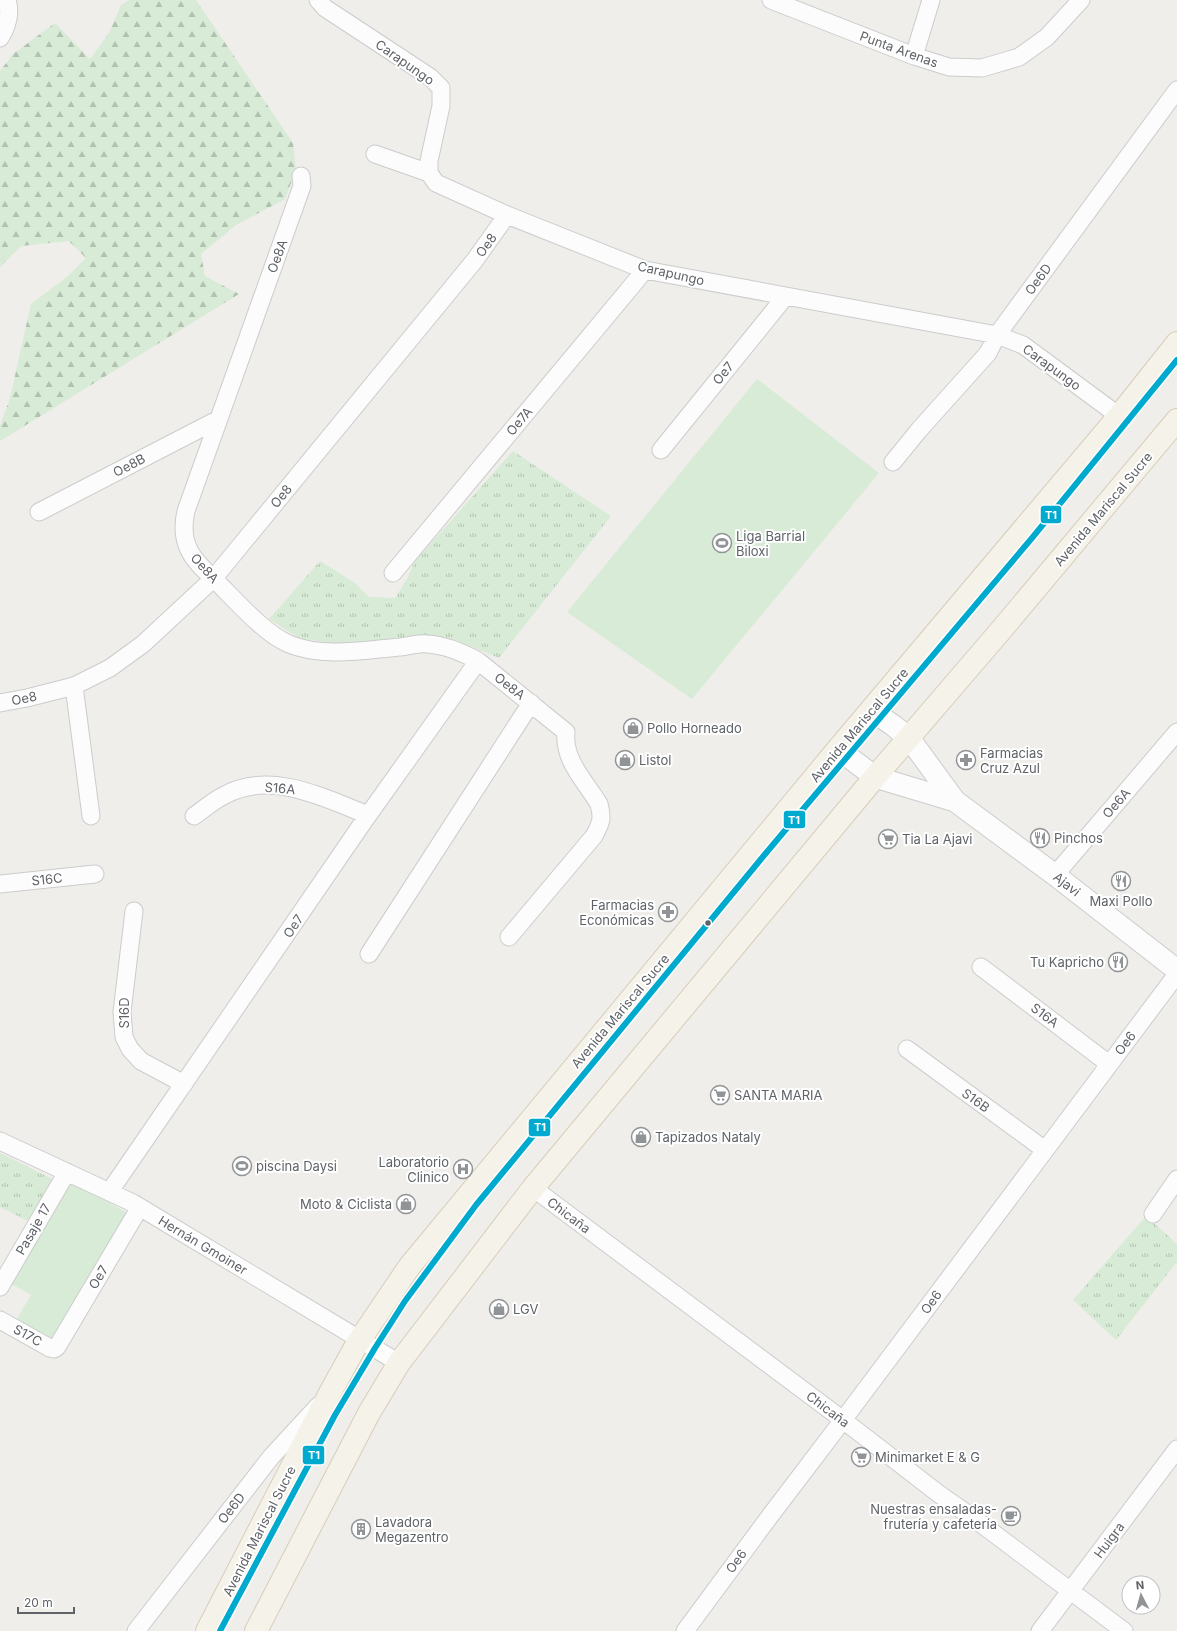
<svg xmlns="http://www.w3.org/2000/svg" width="1177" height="1631" font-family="Inter,sans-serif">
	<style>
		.grass { fill: url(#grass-tufts) }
		.forest { fill: url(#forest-firs) }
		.pitch { fill: #d8ebd6 }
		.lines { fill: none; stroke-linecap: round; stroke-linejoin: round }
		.minor-casing { stroke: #cbcccc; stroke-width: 19 }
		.tertiary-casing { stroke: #cbcccc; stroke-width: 23 }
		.primary-casing { stroke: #d7ceb8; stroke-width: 24 }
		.minor { stroke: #fdfcfc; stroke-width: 17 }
		.tertiary { stroke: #fdfcfc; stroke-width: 21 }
		.primary { stroke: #f4f2e9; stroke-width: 22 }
		.bus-1-casing { stroke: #fff; stroke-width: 9 }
		.bus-1 { stroke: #00a9ce; stroke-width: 6 }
		.bus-dot { fill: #5f6368; stroke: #fff; stroke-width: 1.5 }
		.labels { text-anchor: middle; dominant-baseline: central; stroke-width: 4; stroke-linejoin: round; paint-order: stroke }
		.street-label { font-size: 13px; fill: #5f6368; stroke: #fff }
		.poi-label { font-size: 13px; fill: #5f6368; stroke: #fff; text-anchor: start }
		.line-badge { stroke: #fff; stroke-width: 1.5 }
		.badge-label { font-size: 11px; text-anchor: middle; font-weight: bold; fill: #fff }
	</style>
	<defs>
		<pattern id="grass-tufts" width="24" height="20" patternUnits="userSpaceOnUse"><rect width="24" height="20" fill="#d8ebd6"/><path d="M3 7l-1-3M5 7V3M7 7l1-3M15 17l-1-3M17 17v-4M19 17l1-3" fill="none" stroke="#b2c2b1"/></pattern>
		<pattern id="forest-firs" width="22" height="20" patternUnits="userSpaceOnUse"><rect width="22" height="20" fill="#d8ebd6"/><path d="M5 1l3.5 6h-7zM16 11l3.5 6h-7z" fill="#b2c2b1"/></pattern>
	</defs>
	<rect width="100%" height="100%" fill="#efeeea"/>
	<path class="grass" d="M 513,451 L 611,516 L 499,658 L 456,640 L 434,636 L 364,644 L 330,643 L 299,638 L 269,619 L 320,561 L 355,583 L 369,597 L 395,598 L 408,577 L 415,561 Z
		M 0,1153 L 52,1179 L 30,1222 L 0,1207 Z
		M 1146,1216 L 1177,1244 L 1177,1262 L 1116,1340 L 1073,1300 Z"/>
	<path class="forest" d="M 129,0 L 196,0 L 293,143 L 296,170 L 285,199 L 236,225 L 201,254 L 205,276 L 239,294 L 0,441 L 0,426 L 10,398 L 31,304 L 67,277 L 86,258 L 69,241 L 21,246 L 0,267 L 0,71 L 13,54 L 55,23 L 90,59 L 109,33 L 121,5 Z"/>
	<path class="pitch" d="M 757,379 L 879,473 L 692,699 L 567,612 Z
		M 70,1180 L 129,1214 L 52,1346 L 14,1324 L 31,1295 L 10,1283 Z"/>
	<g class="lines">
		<defs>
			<path id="minor" d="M 318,0 L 325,8 L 430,77 L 441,88 L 441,106 L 429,161 L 429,173 L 436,183 L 507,215 L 645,270 L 997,335 L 1023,345 L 1119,416
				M 771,0 L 914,56 L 949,67 L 982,68 L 1019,57 L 1047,37 L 1081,0
				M 0,38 C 7,27 11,13 7,0
				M 914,56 L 931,0
				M 375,154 L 429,173
				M 301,176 L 302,186 L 186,511 C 178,546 194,561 218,583 C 237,602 265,634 289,644 C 322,658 365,650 400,647 C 409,646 418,643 427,644 C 445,645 462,652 478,661 L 566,732 C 563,760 585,781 599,804 C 603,819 601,823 594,836 L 509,937
				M 661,450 L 785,297
				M 893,462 L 919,430 L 988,353 L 997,335 L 1177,90
				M 39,512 L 219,419
				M 393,573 L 645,270
				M 74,686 L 91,816
				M 0,703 L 27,698 L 74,686 L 110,668 L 143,644 L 213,579 L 475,260 L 507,215
				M 194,816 C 204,809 214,800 225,795 C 271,770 324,798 368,815
				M 1055,875 L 1177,732
				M 0,884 L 95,874
				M 134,911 L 122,1012 L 124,1037 L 130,1049 L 141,1061 L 184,1084
				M 369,954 L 531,703
				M 981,967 L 1109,1064
				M 907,1049 L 1045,1150
				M 0,1141 L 133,1203 L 399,1363
				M 533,1188 L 843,1420 L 939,1494 L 972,1517 L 1124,1631
				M 110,1191 L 364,821 L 478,661
				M 1153,1214 L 1177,1179
				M 0,1287 L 67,1172
				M 0,1320 L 50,1348 L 54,1349 L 57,1347 L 140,1207
				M 136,1631 L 271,1457 L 318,1406
				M 685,1631 L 770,1516 L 843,1420 L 1177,974
				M 1040,1631 L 1177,1449"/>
			<path id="tertiary" d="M 871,710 L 894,726 L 909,738 L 955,801 L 1055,875 L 1177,970
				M 838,749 L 875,777 L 955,801"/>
			<path id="primary" d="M 207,1631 L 331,1391 L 357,1344 L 409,1267 L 838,749 L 1119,416 L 1177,343
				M 256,1631 L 369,1413 L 399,1363 L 533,1188 L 875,777 L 1002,629 L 1177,420"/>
		</defs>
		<use href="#minor" class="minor-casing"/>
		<use href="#tertiary" class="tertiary-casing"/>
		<use href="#primary" class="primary-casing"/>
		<use href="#minor" class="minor"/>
		<use href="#tertiary" class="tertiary"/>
		<use href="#primary" class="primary"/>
		<defs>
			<path id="bus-1" d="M 220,1631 L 335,1415 L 375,1348 L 405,1301 L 476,1205 L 766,853 L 1032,538 L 1177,360"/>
		</defs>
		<use href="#bus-1" class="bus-1-casing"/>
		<use href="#bus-1" class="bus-1"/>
	</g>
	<defs>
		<symbol id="stadium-ring" viewBox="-11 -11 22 22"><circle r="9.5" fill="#fff" stroke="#919496" stroke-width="1.5"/><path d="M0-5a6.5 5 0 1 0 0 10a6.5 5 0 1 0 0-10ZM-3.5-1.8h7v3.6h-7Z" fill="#919496"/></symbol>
		<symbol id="shop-ring" viewBox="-11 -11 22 22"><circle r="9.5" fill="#fff" stroke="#919496" stroke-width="1.5"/><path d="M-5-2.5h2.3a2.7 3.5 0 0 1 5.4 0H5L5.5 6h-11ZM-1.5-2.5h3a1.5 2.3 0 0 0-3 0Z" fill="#919496"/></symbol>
		<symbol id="pharmacy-ring" viewBox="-11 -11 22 22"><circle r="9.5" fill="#fff" stroke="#919496" stroke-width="1.5"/><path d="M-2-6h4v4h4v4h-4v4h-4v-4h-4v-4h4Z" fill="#919496"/></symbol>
		<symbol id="restaurant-ring" viewBox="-11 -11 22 22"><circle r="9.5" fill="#fff" stroke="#919496" stroke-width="1.5"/><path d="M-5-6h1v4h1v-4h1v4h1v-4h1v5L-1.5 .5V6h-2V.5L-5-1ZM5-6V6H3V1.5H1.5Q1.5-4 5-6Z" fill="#919496"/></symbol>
		<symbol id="supermarket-ring" viewBox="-11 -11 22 22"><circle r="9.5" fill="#fff" stroke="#919496" stroke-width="1.5"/><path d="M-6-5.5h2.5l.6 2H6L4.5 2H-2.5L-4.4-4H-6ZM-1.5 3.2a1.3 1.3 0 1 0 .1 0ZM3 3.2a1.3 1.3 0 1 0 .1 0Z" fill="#919496"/></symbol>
		<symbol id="hospital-ring" viewBox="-11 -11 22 22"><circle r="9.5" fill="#fff" stroke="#919496" stroke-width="1.5"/><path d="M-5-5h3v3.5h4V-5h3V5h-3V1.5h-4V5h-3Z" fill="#919496"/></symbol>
		<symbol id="cafe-ring" viewBox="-11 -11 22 22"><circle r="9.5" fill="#fff" stroke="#919496" stroke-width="1.5"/><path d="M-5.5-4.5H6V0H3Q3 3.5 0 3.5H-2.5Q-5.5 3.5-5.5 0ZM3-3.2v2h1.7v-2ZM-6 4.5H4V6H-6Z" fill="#919496"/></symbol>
		<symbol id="building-ring" viewBox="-11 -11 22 22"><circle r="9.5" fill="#fff" stroke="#919496" stroke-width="1.5"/><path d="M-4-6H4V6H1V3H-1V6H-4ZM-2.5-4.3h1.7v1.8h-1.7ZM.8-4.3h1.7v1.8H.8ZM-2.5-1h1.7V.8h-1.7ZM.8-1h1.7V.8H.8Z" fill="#919496"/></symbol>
	</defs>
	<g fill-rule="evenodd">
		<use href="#stadium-ring" x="711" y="532" width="22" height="22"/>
		<use href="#shop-ring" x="622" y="717" width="22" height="22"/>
		<use href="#shop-ring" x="614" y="749" width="22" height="22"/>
		<use href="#pharmacy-ring" x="955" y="749" width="22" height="22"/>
		<use href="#restaurant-ring" x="1029" y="827" width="22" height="22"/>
		<use href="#supermarket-ring" x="877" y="828" width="22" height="22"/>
		<use href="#restaurant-ring" x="1110" y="870" width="22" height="22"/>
		<use href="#pharmacy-ring" x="657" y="901" width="22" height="22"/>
		<use href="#restaurant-ring" x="1107" y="951" width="22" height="22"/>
		<use href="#supermarket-ring" x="709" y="1084" width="22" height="22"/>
		<use href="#shop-ring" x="630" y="1126" width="22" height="22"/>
		<use href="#stadium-ring" x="231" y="1155" width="22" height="22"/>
		<use href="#hospital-ring" x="452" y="1158" width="22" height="22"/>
		<use href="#shop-ring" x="395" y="1193" width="22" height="22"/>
		<use href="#shop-ring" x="488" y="1298" width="22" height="22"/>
		<use href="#supermarket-ring" x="850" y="1446" width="22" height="22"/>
		<use href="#cafe-ring" x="1000" y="1505" width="22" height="22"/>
		<use href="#building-ring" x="350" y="1518" width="22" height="22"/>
	</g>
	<circle class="bus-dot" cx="708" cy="923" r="3.5"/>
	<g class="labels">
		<g class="street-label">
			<text transform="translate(899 49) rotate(20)">Punta Arenas</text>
			<text transform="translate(405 62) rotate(35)">Carapungo</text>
			<text transform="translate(486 245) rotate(-54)">Oe8</text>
			<text transform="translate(277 256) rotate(-70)">Oe8A</text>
			<text transform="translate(671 273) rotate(13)">Carapungo</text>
			<text transform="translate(1038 279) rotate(-54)">Oe6D</text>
			<text transform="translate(1052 367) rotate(36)">Carapungo</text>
			<text transform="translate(723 373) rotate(-51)">Oe7</text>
			<text transform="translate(519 421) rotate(-50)">Oe7A</text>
			<text transform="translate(129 465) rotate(-27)">Oe8B</text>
			<text transform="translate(281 496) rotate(-51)">Oe8</text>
			<text transform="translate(1103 509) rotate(-50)">Avenida Mariscal Sucre</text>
			<text transform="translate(205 568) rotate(48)">Oe8A</text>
			<text transform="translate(510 686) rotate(38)">Oe8A</text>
			<text transform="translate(24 698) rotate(-12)">Oe8</text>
			<text transform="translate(859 725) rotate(-50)">Avenida Mariscal Sucre</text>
			<text transform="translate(280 788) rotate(5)">S16A</text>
			<text transform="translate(1116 803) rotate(-49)">Oe6A</text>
			<text transform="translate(47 879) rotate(-6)">S16C</text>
			<text transform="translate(1067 884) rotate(38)">Ajavi</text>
			<text transform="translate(293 926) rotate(-56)">Oe7</text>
			<text transform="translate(620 1011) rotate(-50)">Avenida Mariscal Sucre</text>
			<text transform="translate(124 1013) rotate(-90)">S16D</text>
			<text transform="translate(1045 1015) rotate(37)">S16A</text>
			<text transform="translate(1125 1043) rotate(-53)">Oe6</text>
			<text transform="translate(976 1100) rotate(36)">S16B</text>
			<text transform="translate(569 1215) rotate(37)">Chicaña</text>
			<text transform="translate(33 1229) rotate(-60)">Pasaje 17</text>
			<text transform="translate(203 1245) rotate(31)">Hernán Gmoiner</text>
			<text transform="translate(98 1277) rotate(-59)">Oe7</text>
			<text transform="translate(931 1302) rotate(-54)">Oe6</text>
			<text transform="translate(28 1335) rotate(29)">S17C</text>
			<text transform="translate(828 1409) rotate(37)">Chicaña</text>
			<text transform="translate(231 1508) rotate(-52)">Oe6D</text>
			<text transform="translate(259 1531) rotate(-63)">Avenida Mariscal Sucre</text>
			<text transform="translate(1109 1540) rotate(-53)">Huigra</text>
			<text transform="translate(736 1561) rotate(-54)">Oe6</text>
		</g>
		<g class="poi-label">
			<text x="736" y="536">Liga Barrial<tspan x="736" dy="15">Biloxi</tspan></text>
			<text x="647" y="728">Pollo Horneado</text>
			<text x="980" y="753">Farmacias<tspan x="980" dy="15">Cruz Azul</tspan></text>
			<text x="639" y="760">Listol</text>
			<text x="1054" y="838">Pinchos</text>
			<text x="902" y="839">Tia La Ajavi</text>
			<text x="1121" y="901" text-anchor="middle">Maxi Pollo</text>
			<text x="654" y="905" text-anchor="end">Farmacias<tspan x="654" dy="15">Económicas</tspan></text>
			<text x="1104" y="962" text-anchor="end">Tu Kapricho</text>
			<text x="734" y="1095">SANTA MARIA</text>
			<text x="655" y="1137">Tapizados Nataly</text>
			<text x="449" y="1162" text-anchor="end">Laboratorio<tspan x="449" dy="15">Clinico</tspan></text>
			<text x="256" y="1166">piscina Daysi</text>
			<text x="392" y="1204" text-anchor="end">Moto &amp; Ciclista</text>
			<text x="513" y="1309">LGV</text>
			<text x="875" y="1457">Minimarket E &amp; G</text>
			<text x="997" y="1509" text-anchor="end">Nuestras ensaladas-<tspan x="997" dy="15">frutería y cafetería</tspan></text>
			<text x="375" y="1522">Lavadora<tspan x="375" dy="15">Megazentro</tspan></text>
		</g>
	</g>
	<g class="line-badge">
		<rect x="1040" y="505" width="22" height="19" rx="4" fill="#00a9ce"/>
		<rect x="783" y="810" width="23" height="19" rx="4" fill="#00a9ce"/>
		<rect x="528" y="1118" width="23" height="19" rx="4" fill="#00a9ce"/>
		<rect x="302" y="1445" width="23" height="20" rx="4" fill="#00a9ce"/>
	</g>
	<g class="badge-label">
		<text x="1051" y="519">T1</text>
		<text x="794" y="824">T1</text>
		<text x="540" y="1131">T1</text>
		<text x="314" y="1459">T1</text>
	</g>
	<g transform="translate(1141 1595) rotate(354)"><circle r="19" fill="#ffffff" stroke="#bfc1c3"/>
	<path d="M0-3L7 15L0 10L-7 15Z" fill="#919496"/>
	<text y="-6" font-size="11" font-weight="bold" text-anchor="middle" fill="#5f6368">N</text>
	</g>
	<path d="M18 1607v6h56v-6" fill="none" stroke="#5f6368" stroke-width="2"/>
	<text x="24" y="1607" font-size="12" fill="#5f6368" stroke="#ffffff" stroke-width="3" paint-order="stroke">20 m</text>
</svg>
